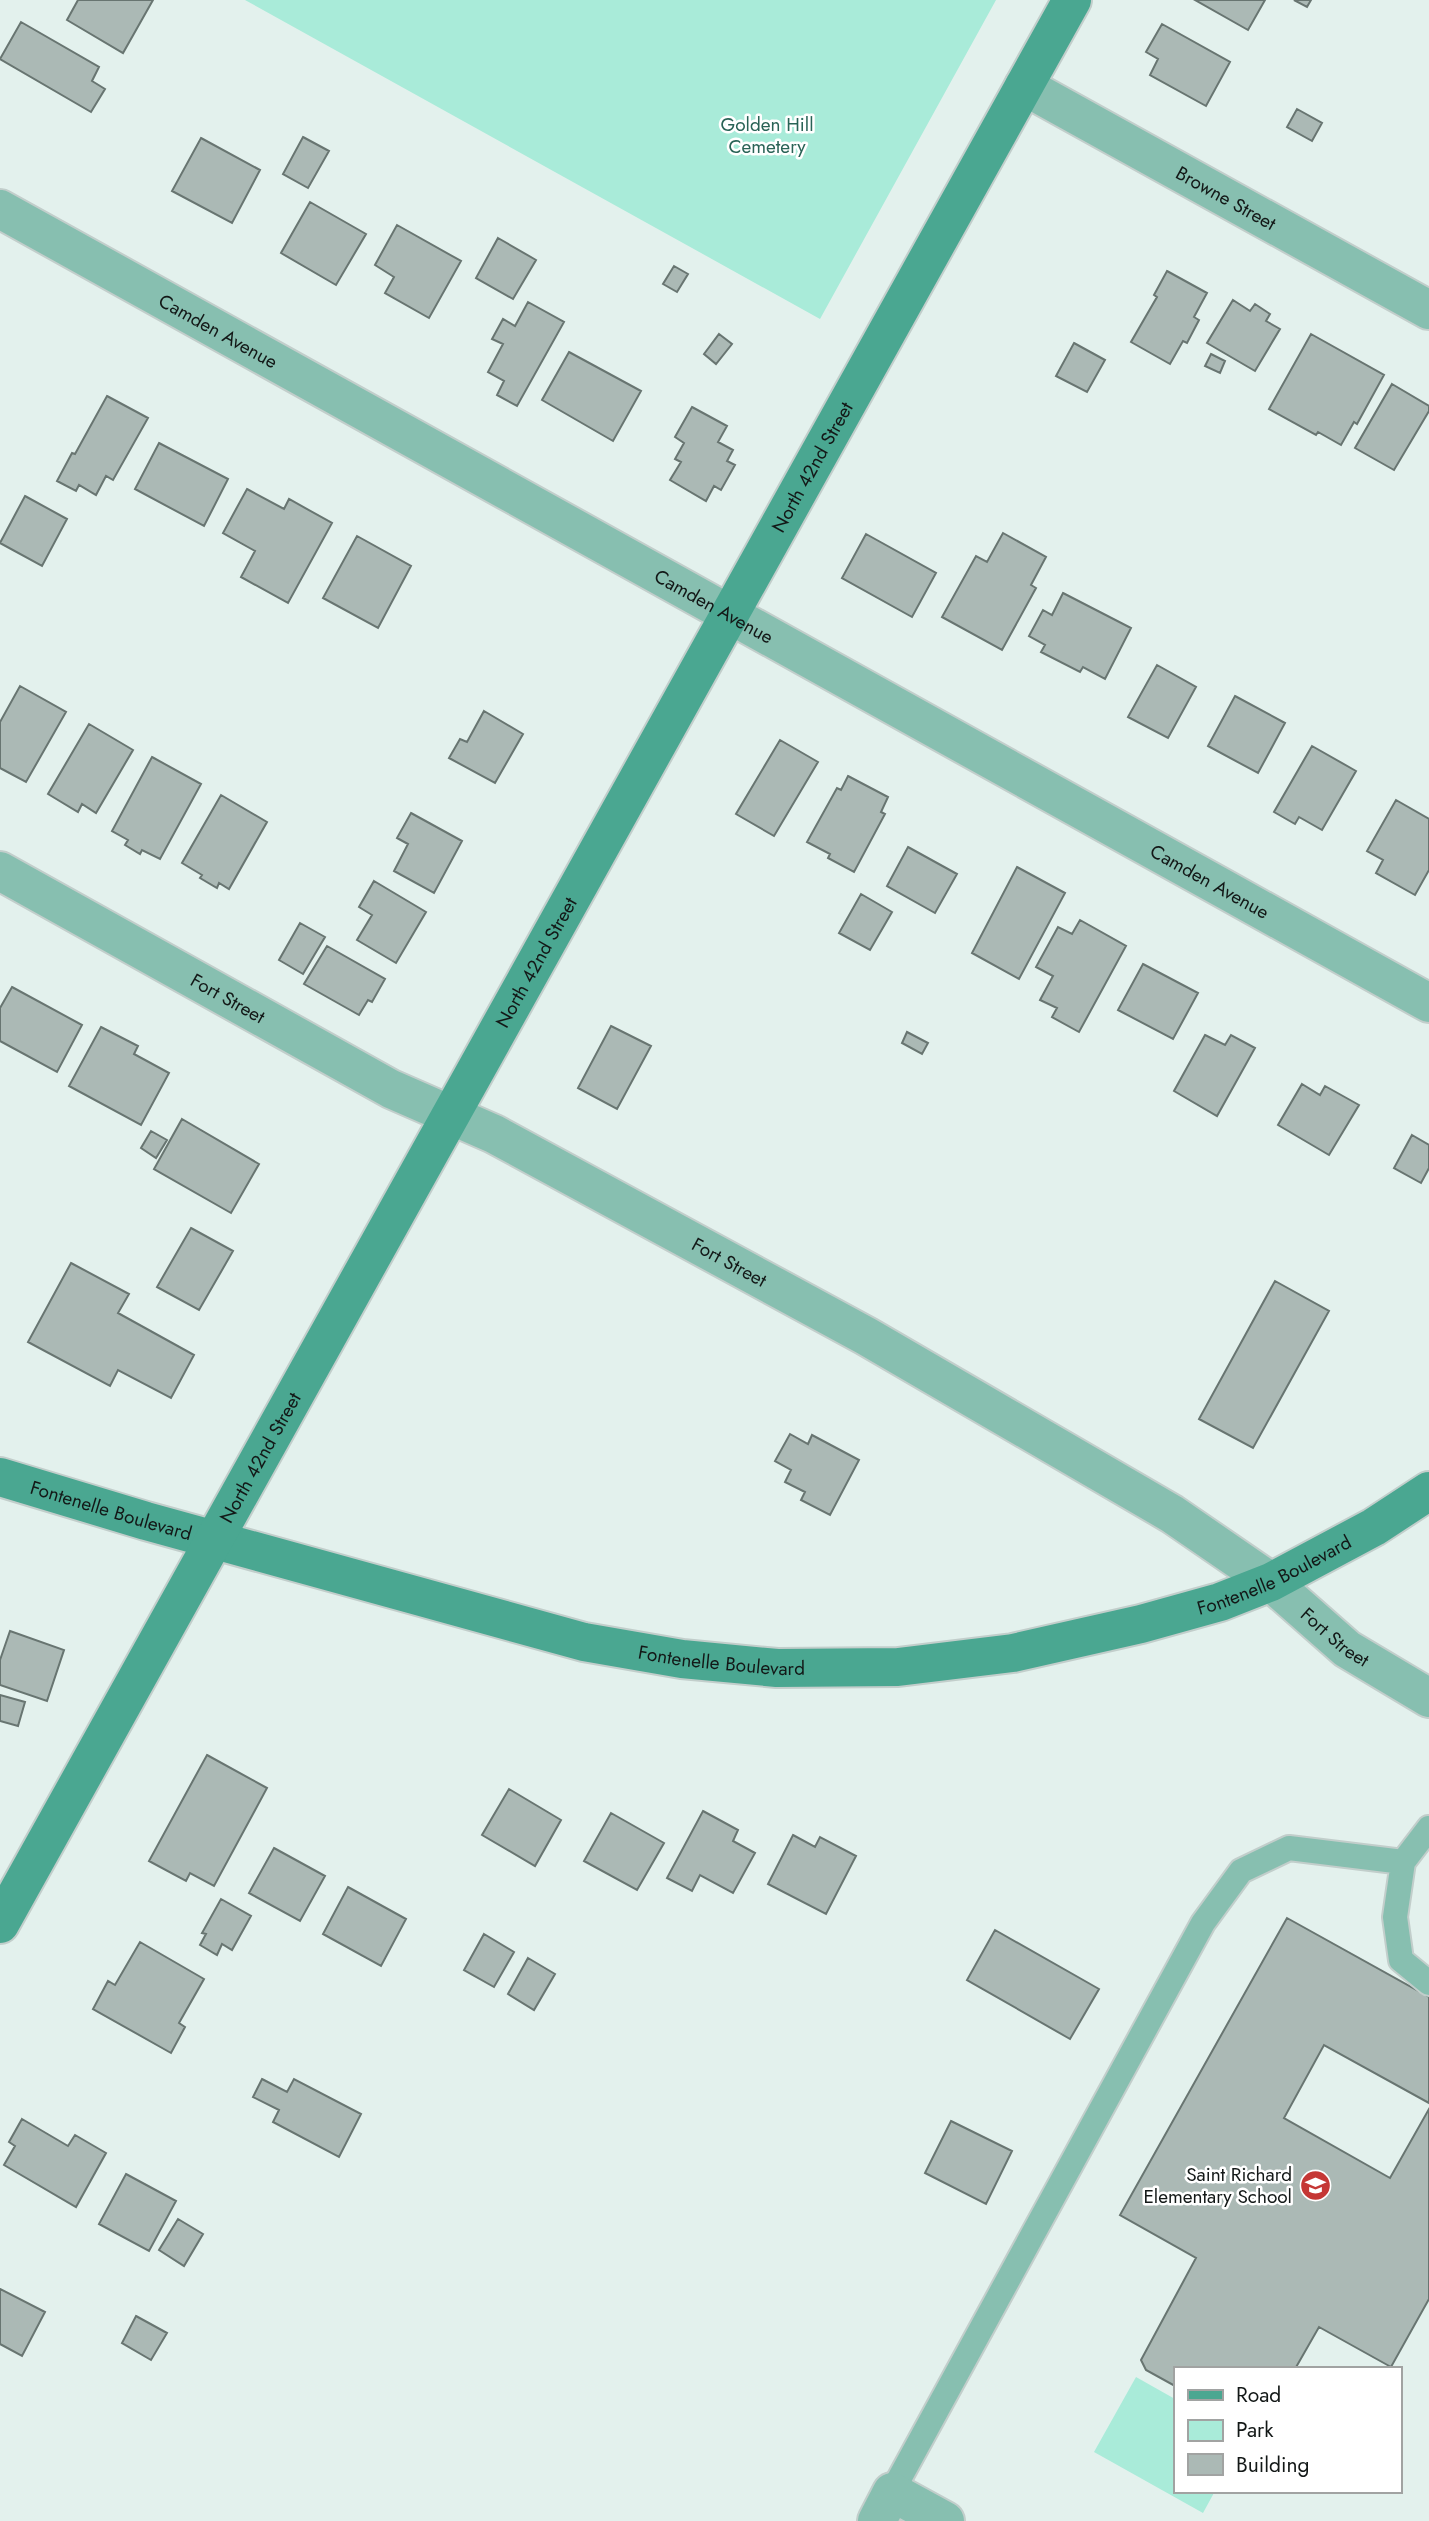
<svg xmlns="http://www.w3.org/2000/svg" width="1429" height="2521" font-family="Jost,sans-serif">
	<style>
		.green { fill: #a9ebd9 }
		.building { fill: #abb9b5; stroke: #687571; stroke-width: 2 }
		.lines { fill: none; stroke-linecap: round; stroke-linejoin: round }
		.service-casing { stroke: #c2cecb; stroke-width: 28 }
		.minor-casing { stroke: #c2cecb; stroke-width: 42 }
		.secondary-casing { stroke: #c2cecb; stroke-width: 42 }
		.service { stroke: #87bfb0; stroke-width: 24 }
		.minor { stroke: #87bfb0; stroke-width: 38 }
		.secondary { stroke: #4aa791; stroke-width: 38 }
		.labels { text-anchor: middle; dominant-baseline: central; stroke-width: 5; stroke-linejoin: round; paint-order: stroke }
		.park-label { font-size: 19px; fill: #296356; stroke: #fff }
		.street-label { font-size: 19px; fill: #131817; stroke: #fff }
		.poi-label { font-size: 19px; fill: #131817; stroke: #fff; text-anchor: end }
	</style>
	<rect width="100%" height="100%" fill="#e3f1ed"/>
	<path class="green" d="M 245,0 L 996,0 L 820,319 Z
		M 1136,2377 L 1175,2399 L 1175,2491 L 1215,2491 L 1203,2513 L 1094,2452 Z"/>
	<path class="building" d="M 78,0 L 153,0 L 123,53 L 67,20 Z
		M 1195,0 L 1265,0 L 1248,30 Z
		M 1294,0 L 1311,0 L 1307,7 Z
		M 21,22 L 99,67 L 92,81 L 105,89 L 91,112 L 0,59 Z
		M 1162,24 L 1230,62 L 1206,106 L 1150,75 L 1158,59 L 1146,52 Z
		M 1297,109 L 1322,123 L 1312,141 L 1287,127 Z
		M 303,137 L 329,151 L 308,188 L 283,174 Z
		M 201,138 L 260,170 L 232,223 L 172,191 Z
		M 310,202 L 366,234 L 336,285 L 281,253 Z
		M 397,225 L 461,261 L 429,318 L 385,293 L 394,277 L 375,265 Z
		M 498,238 L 536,260 L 513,299 L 476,278 Z
		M 674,266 L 688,274 L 677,292 L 663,284 Z
		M 1167,271 L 1207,293 L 1194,317 L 1199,320 L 1187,343 L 1183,341 L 1170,364 L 1131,342 L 1157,297 L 1154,295 Z
		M 1233,300 L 1250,311 L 1255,304 L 1270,314 L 1266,321 L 1280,329 L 1255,371 L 1207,343 Z
		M 528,302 L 564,322 L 517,406 L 497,395 L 504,381 L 488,372 L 503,344 L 492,339 L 503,319 L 515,326 Z
		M 719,334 L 732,344 L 716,364 L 704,354 Z
		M 1311,334 L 1384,375 L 1357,424 L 1354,422 L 1341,445 L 1318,432 L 1316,435 L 1269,409 Z
		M 1074,343 L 1105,360 L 1087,392 L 1056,376 Z
		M 569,352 L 641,391 L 613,441 L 542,400 Z
		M 1211,354 L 1225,361 L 1220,373 L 1205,366 Z
		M 1392,384 L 1429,406 L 1429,411 L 1394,470 L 1355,448 Z
		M 107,396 L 148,418 L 113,480 L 106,476 L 96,495 L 79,485 L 76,491 L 57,481 L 72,453 L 75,454 Z
		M 692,407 L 727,426 L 718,442 L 733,450 L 727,461 L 735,465 L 721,490 L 714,486 L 706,501 L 670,480 L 681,462 L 675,459 L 684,443 L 675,437 Z
		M 159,443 L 228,479 L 204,526 L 135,489 Z
		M 247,489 L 284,509 L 289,499 L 332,523 L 288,603 L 241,577 L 255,551 L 223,533 Z
		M 25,496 L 67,519 L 42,566 L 0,543 Z
		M 1003,533 L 1046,557 L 1031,585 L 1036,588 L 1002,650 L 942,617 L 976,556 L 987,562 Z
		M 866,534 L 936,573 L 912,617 L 842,578 Z
		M 357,536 L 411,566 L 378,628 L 323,598 Z
		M 1063,593 L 1131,628 L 1105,679 L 1083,667 L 1080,672 L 1041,652 L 1045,645 L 1029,636 L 1043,610 L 1052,615 Z
		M 1157,665 L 1196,687 L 1168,738 L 1128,717 Z
		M 20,686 L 66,712 L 26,782 L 0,768 L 0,722 Z
		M 1235,696 L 1285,723 L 1258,773 L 1208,746 Z
		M 484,711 L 523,734 L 495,783 L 449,758 L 460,739 L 467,742 Z
		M 89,724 L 133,750 L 96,813 L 82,804 L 78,812 L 48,794 Z
		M 780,740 L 818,762 L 774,836 L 736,814 Z
		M 1312,746 L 1356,771 L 1322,830 L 1299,817 L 1295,824 L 1274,812 Z
		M 152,757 L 201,784 L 160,859 L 142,850 L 140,854 L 125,845 L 128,840 L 112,831 Z
		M 848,776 L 888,797 L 881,812 L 885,814 L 854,872 L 828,858 L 830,854 L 807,842 L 837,788 L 841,790 Z
		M 221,795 L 267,822 L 229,889 L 219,883 L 217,888 L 200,878 L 202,875 L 182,863 Z
		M 1396,800 L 1429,819 L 1429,870 L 1415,895 L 1376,873 L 1383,860 L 1367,851 Z
		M 411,813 L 462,841 L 434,893 L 394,871 L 408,844 L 397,838 Z
		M 908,847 L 957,874 L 935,913 L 887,886 Z
		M 1017,867 L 1065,893 L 1019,979 L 972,953 Z
		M 374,881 L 426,912 L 396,963 L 357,940 L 372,915 L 359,907 Z
		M 861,894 L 892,912 L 870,950 L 839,933 Z
		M 1080,920 L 1126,946 L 1079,1032 L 1052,1017 L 1057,1008 L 1040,1000 L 1053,976 L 1036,967 L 1058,927 L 1072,934 Z
		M 300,923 L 325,937 L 303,974 L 279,960 Z
		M 327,946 L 385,979 L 372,1002 L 368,1000 L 359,1015 L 304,984 Z
		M 1143,964 L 1198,993 L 1173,1039 L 1118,1010 Z
		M 12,987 L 82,1025 L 57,1072 L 0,1041 L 0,1008 Z
		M 611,1026 L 651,1046 L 617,1109 L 578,1088 Z
		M 101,1027 L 138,1046 L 134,1054 L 169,1073 L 141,1125 L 69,1086 Z
		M 907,1032 L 928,1043 L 922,1054 L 902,1043 Z
		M 1205,1035 L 1225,1045 L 1231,1035 L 1255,1048 L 1217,1116 L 1174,1091 Z
		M 1302,1084 L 1320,1095 L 1325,1086 L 1359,1105 L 1329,1155 L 1278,1125 Z
		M 182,1119 L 259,1164 L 231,1213 L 154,1169 Z
		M 151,1131 L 167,1140 L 156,1158 L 141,1148 Z
		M 1412,1135 L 1429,1145 L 1429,1168 L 1421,1183 L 1394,1168 Z
		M 191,1228 L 233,1251 L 199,1310 L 157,1287 Z
		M 71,1263 L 129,1294 L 118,1313 L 194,1355 L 171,1398 L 118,1370 L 110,1386 L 28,1342 Z
		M 1275,1281 L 1329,1311 L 1253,1448 L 1199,1419 Z
		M 790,1434 L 808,1444 L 812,1435 L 859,1460 L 830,1515 L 801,1500 L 805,1492 L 785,1482 L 791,1470 L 775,1461 Z
		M 10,1631 L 64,1650 L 47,1701 L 0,1685 L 0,1660 Z
		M 0,1695 L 25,1702 L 18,1726 L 0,1721 Z
		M 207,1755 L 267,1788 L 214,1886 L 190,1873 L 186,1881 L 149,1861 Z
		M 509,1789 L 561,1820 L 535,1866 L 482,1835 Z
		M 703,1811 L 738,1830 L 733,1841 L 755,1853 L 733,1893 L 700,1875 L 692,1891 L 667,1878 Z
		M 611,1813 L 664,1843 L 637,1890 L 584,1861 Z
		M 793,1835 L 815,1847 L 820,1837 L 856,1856 L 826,1914 L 768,1884 Z
		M 274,1848 L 325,1876 L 300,1921 L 249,1893 Z
		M 348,1887 L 406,1919 L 381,1966 L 323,1934 Z
		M 221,1899 L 251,1916 L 232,1950 L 222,1944 L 217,1955 L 200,1945 L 206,1934 L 202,1933 Z
		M 1287,1918 L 1429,1997 L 1429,2103 L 1324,2045 L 1284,2118 L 1390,2178 L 1429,2109 L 1429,2299 L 1391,2367 L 1319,2327 L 1295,2369 L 1175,2369 L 1175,2386 L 1146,2370 L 1141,2360 L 1196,2258 L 1120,2215 Z
		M 995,1930 L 1099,1989 L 1070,2039 L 967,1980 Z
		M 484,1934 L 514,1952 L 494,1987 L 464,1970 Z
		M 140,1942 L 204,1979 L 179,2023 L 185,2027 L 171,2053 L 93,2009 L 108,1981 L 115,1985 Z
		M 528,1958 L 555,1974 L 534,2010 L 508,1994 Z
		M 262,2079 L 287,2092 L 294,2079 L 361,2114 L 339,2157 L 273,2122 L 279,2110 L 253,2097 Z
		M 22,2119 L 68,2146 L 75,2135 L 106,2153 L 76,2207 L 4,2165 L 15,2146 L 9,2142 Z
		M 951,2121 L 1012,2151 L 986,2204 L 925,2173 Z
		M 126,2174 L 176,2201 L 149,2251 L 99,2224 Z
		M 178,2219 L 203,2234 L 184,2266 L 159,2250 Z
		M 0,2289 L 45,2312 L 22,2356 L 0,2344 Z
		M 136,2316 L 167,2333 L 151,2360 L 122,2343 Z"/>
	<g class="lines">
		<defs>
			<path id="service" d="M 1403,1862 L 1429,1828
				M 892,2492 L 1203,1923 L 1241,1871 L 1289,1848 L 1403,1862 L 1395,1917 L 1401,1960 L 1429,1983"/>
			<g id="minor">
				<path id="s1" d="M 1024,86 L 1429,310"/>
				<path id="s2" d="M 0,209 C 476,475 953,738 1429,1003"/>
				<path id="s3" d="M 0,871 L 391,1089 L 494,1134 L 866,1336 L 1172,1514 L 1271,1582 L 1347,1649 L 1429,1698"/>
				<path d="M 877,2521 L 892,2492 L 945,2521"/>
			</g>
			<g id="secondary">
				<path id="s4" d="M 0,1477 L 146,1521 L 584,1642 L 682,1659 L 777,1668 L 898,1667 L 1013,1653 L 1141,1624 L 1220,1602 L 1271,1582 L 1374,1527 L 1429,1491"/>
				<path id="s5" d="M 0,1924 L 1072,0"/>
			</g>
		</defs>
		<use href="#service" class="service-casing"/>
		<use href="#minor" class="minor-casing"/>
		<use href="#secondary" class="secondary-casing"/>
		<use href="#service" class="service"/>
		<use href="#minor" class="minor"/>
		<use href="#secondary" class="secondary"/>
	</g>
	<defs>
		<symbol id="school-disc" viewBox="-11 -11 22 22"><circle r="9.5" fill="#c53735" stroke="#fff"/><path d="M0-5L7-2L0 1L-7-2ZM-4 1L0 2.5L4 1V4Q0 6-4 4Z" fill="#fff"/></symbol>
	</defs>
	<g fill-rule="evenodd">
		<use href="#school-disc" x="1298" y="2168" width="35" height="35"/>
	</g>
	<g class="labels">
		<g class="park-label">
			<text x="767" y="124">Golden Hill<tspan x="767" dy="22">Cemetery</tspan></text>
		</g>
		<g class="street-label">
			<text stroke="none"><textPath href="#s1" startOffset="231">Browne Street</textPath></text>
			<text stroke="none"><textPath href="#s2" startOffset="250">Camden Avenue</textPath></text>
			<text stroke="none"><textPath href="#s5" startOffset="1668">North 42nd Street</textPath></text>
			<text stroke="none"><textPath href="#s2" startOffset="817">Camden Avenue</textPath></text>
			<text stroke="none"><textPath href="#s2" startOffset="1384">Camden Avenue</textPath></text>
			<text stroke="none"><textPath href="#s5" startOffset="1101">North 42nd Street</textPath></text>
			<text stroke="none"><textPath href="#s3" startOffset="261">Fort Street</textPath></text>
			<text stroke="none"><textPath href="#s3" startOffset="828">Fort Street</textPath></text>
			<text stroke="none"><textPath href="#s5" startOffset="534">North 42nd Street</textPath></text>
			<text stroke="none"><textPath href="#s4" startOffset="116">Fontenelle Boulevard</textPath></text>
			<text stroke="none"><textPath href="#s4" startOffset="1312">Fontenelle Boulevard</textPath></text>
			<text stroke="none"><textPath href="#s3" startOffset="1542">Fort Street</textPath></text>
			<text stroke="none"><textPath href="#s4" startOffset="746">Fontenelle Boulevard</textPath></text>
		</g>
		<g class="poi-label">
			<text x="1292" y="2174">Saint Richard<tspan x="1292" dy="22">Elementary School</tspan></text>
		</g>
	</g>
	<rect x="1174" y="2367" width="228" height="126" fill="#ffffff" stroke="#a1a3a2" stroke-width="2"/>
	<rect x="1188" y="2390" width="35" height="10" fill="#4aa791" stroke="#a1a3a2" stroke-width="2"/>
	<text x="1236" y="2402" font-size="21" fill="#131817">Road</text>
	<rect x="1188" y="2420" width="35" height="21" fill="#a9ebd9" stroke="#a1a3a2" stroke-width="2"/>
	<text x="1236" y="2437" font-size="21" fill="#131817">Park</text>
	<rect x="1188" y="2454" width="35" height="21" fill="#abb9b5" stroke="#a1a3a2" stroke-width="2"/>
	<text x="1236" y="2472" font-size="21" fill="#131817">Building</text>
</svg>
